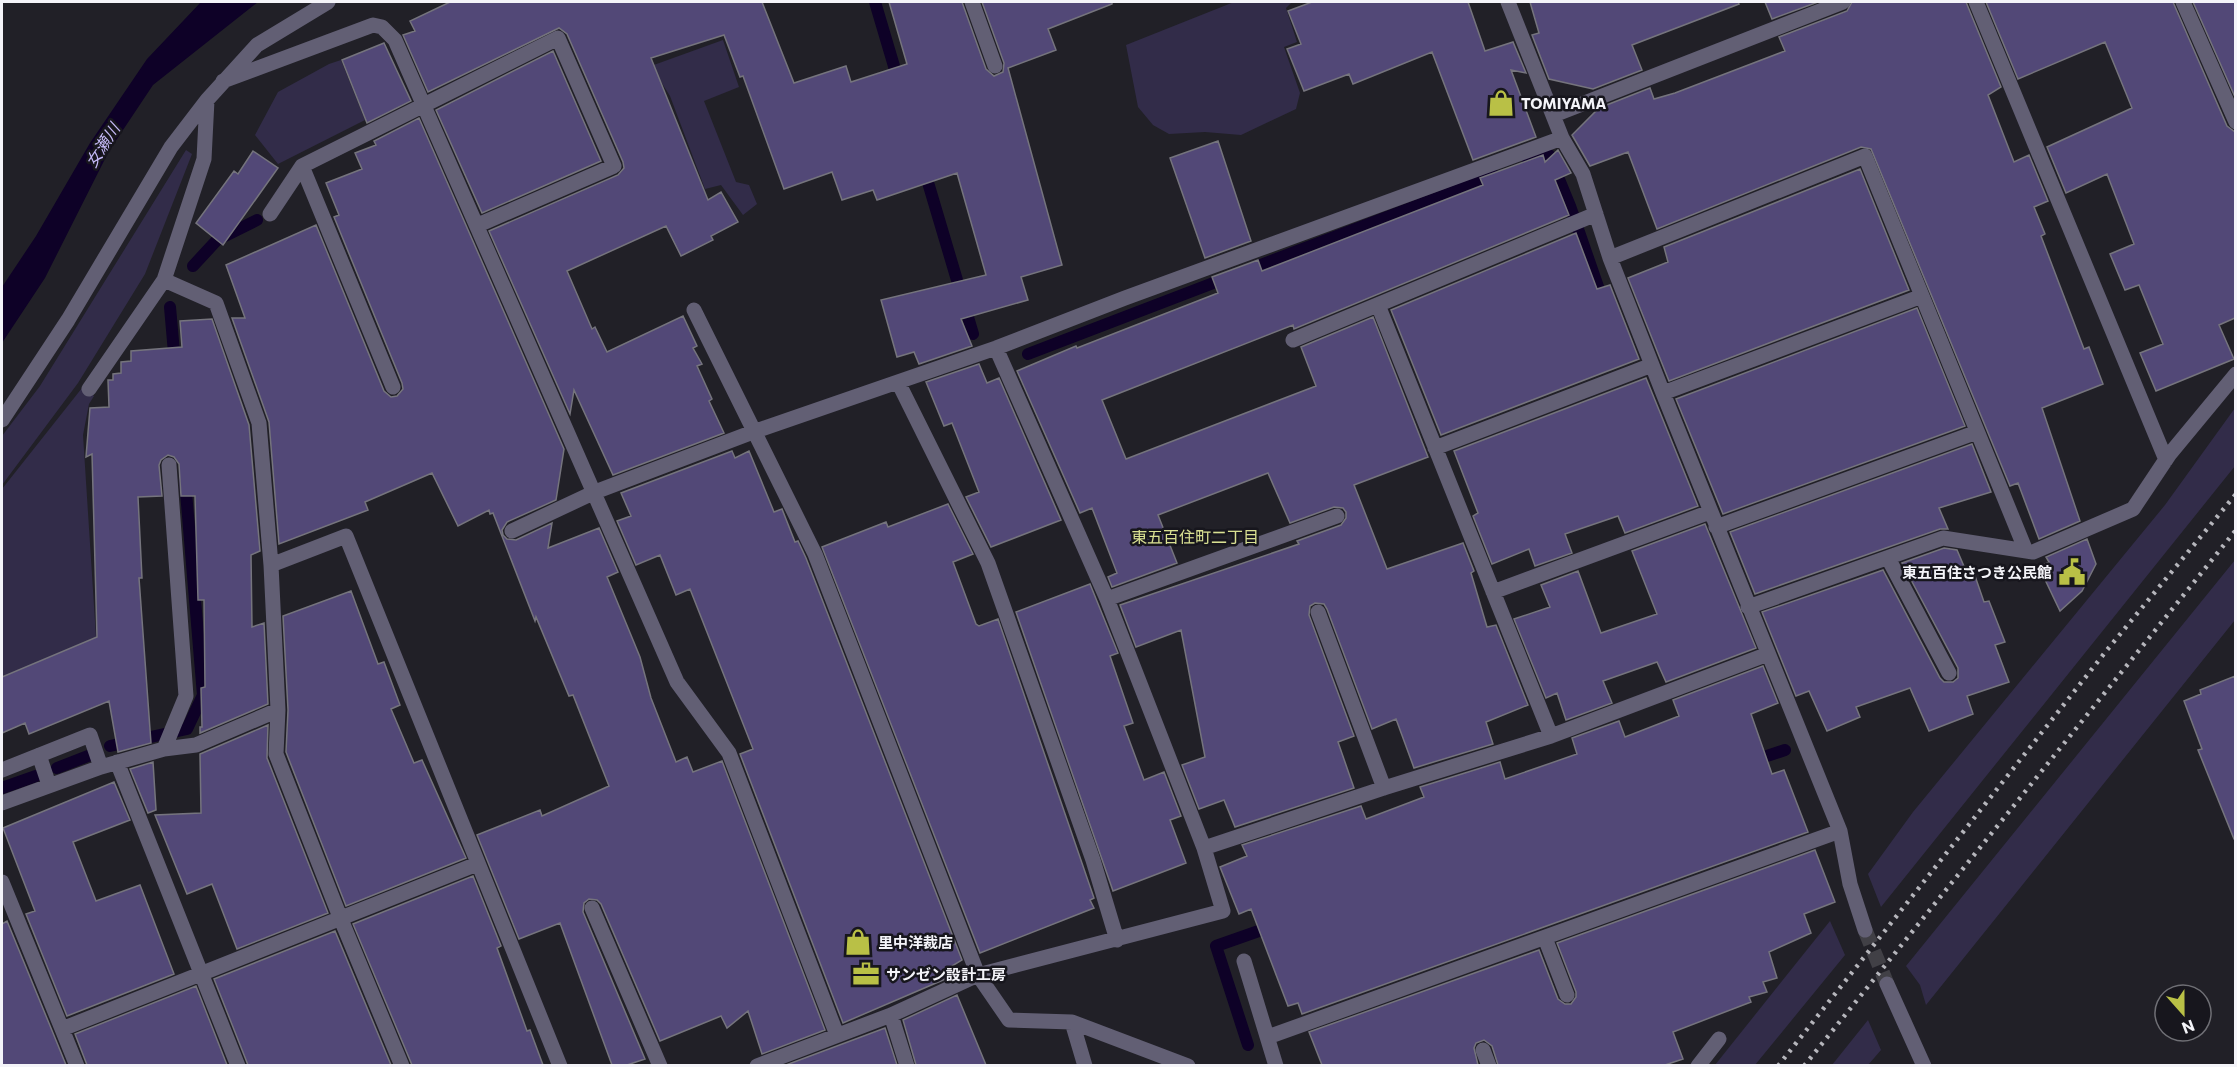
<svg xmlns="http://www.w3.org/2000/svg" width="2237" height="1067" font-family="Commissioner,'Noto Sans JP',sans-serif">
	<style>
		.green { fill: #322c49 }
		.water { fill: #0e0127 }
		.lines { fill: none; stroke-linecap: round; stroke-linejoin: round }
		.stream { stroke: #0e0127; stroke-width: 12 }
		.building { fill: #524877; stroke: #75747d; stroke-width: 1.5 }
		.street-tunnel { stroke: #414046; stroke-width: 15; stroke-dasharray: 15 8; stroke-linecap: butt }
		.street { stroke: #625f74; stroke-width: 15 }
		.rail { stroke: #b6b6bc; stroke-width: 4.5; stroke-dasharray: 3 6; stroke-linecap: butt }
		.labels { text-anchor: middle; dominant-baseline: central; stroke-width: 5; stroke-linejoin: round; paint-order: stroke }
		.poi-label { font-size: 15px; font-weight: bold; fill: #f4f4f9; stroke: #17161d; text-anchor: start }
		.water-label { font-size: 16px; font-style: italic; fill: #c5baf7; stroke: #17161d }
		.neighbourhood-label { font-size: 16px; fill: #d9e092; stroke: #17161d }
	</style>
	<rect width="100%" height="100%" fill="#212027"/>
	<path class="green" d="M 1234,2 L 1292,2 L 1286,8 L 1297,42 L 1284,47 L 1300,93 L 1296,109 L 1241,135 L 1205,132 L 1169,134 L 1153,125 L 1138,107 L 1126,45 Z
		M 723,40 L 739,87 L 704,101 L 736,182 L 749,185 L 757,204 L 743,215 L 721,185 L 705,189 L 670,96 L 651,66 Z
		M 341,60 L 365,120 L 278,164 L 255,135 L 278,92 L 329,64 Z
		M 186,150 L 192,154 L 145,274 L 78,383 L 2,485 L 2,436 L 40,386 Z
		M 82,388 L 94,396 L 89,404 L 83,435 L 96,637 L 2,678 L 2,489 Z
		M 2235,408 L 2235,466 L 1881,907 L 1868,874 L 1913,812 L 2165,505 Z
		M 2235,560 L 2235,620 L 1926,1005 L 1920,985 L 1906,966 Z
		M 1830,921 L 1845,955 L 1755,1065 L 1715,1065 Z
		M 1868,1020 L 1881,1050 L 1868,1065 L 1832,1065 Z"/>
	<path class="water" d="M 201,2 L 258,2 L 153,85 L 109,151 L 45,278 L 2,343 L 2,287 L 36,236 L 90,143 L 147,59 Z"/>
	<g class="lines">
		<path class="stream" d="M 875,2 L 899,83
			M 1528,163 L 1549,155 L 1570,206 L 1604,304
			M 924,169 L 973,334
			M 193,266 L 217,240 L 257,220
			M 1245,271 L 1495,176
			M 170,307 L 175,364
			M 1028,354 L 1229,277
			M 110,746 L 187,729 L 203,695 L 185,480
			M 1752,761 L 1785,750
			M 57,768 L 93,754
			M 2,788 L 36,776
			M 1248,1045 L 1216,946 L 1273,926"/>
	</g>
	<path class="building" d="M 450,2 L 762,2 L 794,83 L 846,66 L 851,82 L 907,64 L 889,2 L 962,2 L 986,69 L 994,76 L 1003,72 L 1004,63 L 982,2 L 1112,2 L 1112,4 L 1048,29 L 1056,50 L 1008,68 L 1062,265 L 1021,277 L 1028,300 L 961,319 L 972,346 L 919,364 L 914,352 L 897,357 L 881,300 L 986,275 L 957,173 L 877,200 L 873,190 L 842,200 L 832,172 L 784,189 L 743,76 L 740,77 L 724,35 L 651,58 L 708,200 L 721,192 L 738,222 L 711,236 L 713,240 L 681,256 L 666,226 L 567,271 L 592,329 L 595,327 L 607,352 L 683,316 L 697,346 L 693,348 L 702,364 L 697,366 L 712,399 L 709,401 L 724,433 L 613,475 L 574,390 L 570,414 L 489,231 L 618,175 L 624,168 L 623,162 L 567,34 L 559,28 L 428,92 L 403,35 L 415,31 L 410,21 Z
		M 1312,2 L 1468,2 L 1485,51 L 1513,42 L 1526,73 L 1511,70 L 1536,137 L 1473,160 L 1432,52 L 1353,84 L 1349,74 L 1304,91 L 1287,49 L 1301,44 L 1288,11 Z
		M 1530,2 L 1738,2 L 1739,4 L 1632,45 L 1642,70 L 1593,89 L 1549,79 L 1532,35 L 1539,33 Z
		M 1765,2 L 1818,2 L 1772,19 Z
		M 1852,2 L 1966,2 L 2001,87 L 1988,95 L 2014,162 L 2029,155 L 2048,201 L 2034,207 L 2045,234 L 2041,236 L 2084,349 L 2089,347 L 2103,384 L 2042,408 L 2080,521 L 2039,539 L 2018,483 L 2010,486 L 1871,149 L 1861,147 L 1657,229 L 1628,152 L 1590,166 L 1572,135 L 1599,108 L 1650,88 L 1654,99 L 1675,93 L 1785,51 L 1779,37 L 1847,11 Z
		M 1986,2 L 2173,2 L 2227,126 L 2235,132 L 2235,318 L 2219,325 L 2234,359 L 2156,391 L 2140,353 L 2163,344 L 2139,285 L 2125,290 L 2110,254 L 2134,244 L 2107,174 L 2066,193 L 2047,147 L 2132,108 L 2105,42 L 2018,79 Z
		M 2193,2 L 2235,2 L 2235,97 Z
		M 384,43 L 411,101 L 367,123 L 342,60 Z
		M 553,51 L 601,161 L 482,213 L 436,110 Z
		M 419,118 L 564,449 L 556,500 L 507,522 L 502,530 L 503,535 L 507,539 L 516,540 L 552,523 L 548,548 L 599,528 L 618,572 L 607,577 L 640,657 L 651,698 L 676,762 L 687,757 L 693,772 L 722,761 L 825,1030 L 762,1054 L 748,1011 L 727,1028 L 721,1016 L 660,1041 L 601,904 L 597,900 L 589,899 L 584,903 L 583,912 L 645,1059 L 627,1065 L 612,1065 L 560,923 L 519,939 L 477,835 L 540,810 L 542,816 L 609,786 L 573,695 L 569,696 L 536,617 L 535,621 L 493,513 L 490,514 L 489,510 L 458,526 L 432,473 L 365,502 L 368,510 L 279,544 L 269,422 L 232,318 L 245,318 L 226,265 L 316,225 L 384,391 L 391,397 L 397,396 L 403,389 L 402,383 L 334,217 L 339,215 L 326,183 L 362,169 L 355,153 L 376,145 L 374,141 Z
		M 1218,141 L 1251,241 L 1205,258 L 1170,158 Z
		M 1558,150 L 1571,173 L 1555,180 L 1569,215 L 1294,329 L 1293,325 L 1102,400 L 1126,459 L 1316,386 L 1301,347 L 1373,317 L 1428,457 L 1354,485 L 1387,569 L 1463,543 L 1474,571 L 1471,573 L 1487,627 L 1496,625 L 1528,705 L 1486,722 L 1493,744 L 1414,768 L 1396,719 L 1372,729 L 1327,609 L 1324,604 L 1315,603 L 1310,606 L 1309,615 L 1354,736 L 1338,742 L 1354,788 L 1235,827 L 1224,800 L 1199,809 L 1182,765 L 1205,757 L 1181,630 L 1136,647 L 1120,605 L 1299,544 L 1297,541 L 1341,525 L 1346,518 L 1346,512 L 1343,508 L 1334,507 L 1290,523 L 1268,473 L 1158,515 L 1177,563 L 1112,587 L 1108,577 L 1117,573 L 1092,508 L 1080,513 L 1017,371 L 1076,346 L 1077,348 L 1218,293 L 1212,277 L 1258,260 L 1262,271 L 1483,185 L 1480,178 L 1543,155 L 1545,162 Z
		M 253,151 L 278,168 L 223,245 L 196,223 L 234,171 L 238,174 Z
		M 1860,169 L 1909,290 L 1669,381 L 1628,278 L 1668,262 L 1664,247 Z
		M 1576,233 L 1597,289 L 1610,285 L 1639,359 L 1441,435 L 1391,310 Z
		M 1917,308 L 1965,426 L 1723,514 L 1676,399 Z
		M 212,319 L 249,425 L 260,551 L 251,555 L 252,627 L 264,623 L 268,704 L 200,733 L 200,727 L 202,727 L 201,688 L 205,687 L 204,600 L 198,600 L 195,496 L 181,496 L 179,464 L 174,457 L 168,455 L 161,460 L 159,465 L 162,496 L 138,497 L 142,578 L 139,578 L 151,743 L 118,752 L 109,701 L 29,734 L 25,723 L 2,733 L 2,677 L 97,637 L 92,454 L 86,457 L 90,408 L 109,407 L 108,380 L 113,380 L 113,374 L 121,373 L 121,362 L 131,361 L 131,351 L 182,347 L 180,321 Z
		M 979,364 L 987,383 L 999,378 L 1061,520 L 991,547 L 966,497 L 979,492 L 952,423 L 944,426 L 926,382 Z
		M 1646,378 L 1698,506 L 1625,533 L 1618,516 L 1565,534 L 1572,553 L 1535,566 L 1529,549 L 1492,564 L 1473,516 L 1478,513 L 1454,451 Z
		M 1972,444 L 1991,492 L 1939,508 L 1948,529 L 1940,529 L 1755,594 L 1730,532 Z
		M 732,451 L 735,458 L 749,451 L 774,512 L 782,509 L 795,542 L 798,541 L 806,558 L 962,960 L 947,969 L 950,977 L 843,1023 L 740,754 L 753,749 L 690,589 L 676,595 L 660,555 L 636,565 L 617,521 L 631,516 L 621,493 Z
		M 948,504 L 973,554 L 953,562 L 976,624 L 979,626 L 998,619 L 1094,898 L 1090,900 L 1094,908 L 980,953 L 822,547 L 886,522 L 888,527 Z
		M 1705,524 L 1756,648 L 1666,682 L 1657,662 L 1603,681 L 1612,703 L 1566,720 L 1557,693 L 1546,698 L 1514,619 L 1550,607 L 1541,585 L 1578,571 L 1601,633 L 1657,614 L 1632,551 Z
		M 2087,539 L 2096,564 L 2082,591 L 2060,611 L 2039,567 L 2049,562 L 2046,557 Z
		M 1944,548 L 1957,550 L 1969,578 L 1975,576 L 1984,602 L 1989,601 L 2005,642 L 1995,645 L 2009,682 L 1967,696 L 1973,714 L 1929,731 L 1910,688 L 1856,707 L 1860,717 L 1827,731 L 1809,691 L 1796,696 L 1762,612 L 1883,570 L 1940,678 L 1944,682 L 1953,682 L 1958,678 L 1958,668 L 1902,563 Z
		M 1090,584 L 1118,653 L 1110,656 L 1133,723 L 1124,726 L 1144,780 L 1164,772 L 1181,816 L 1170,820 L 1186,863 L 1113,891 L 1016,612 Z
		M 351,591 L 378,664 L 384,662 L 400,705 L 391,709 L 414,763 L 422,760 L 466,858 L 346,906 L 286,752 L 288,710 L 283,616 Z
		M 1763,666 L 1778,703 L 1751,714 L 1772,774 L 1784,770 L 1808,832 L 1302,1014 L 1298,1003 L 1288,1006 L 1251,909 L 1239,914 L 1220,867 L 1247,856 L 1242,845 L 1361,806 L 1366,819 L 1424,797 L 1420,787 L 1500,762 L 1505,779 L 1577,754 L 1572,738 L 1619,721 L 1625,737 L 1679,716 L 1673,700 Z
		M 2235,676 L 2235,839 L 2234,839 L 2198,750 L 2202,749 L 2184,701 L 2201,694 L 2200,690 Z
		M 268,725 L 267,758 L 328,913 L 237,949 L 212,884 L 187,894 L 155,815 L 201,813 L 200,754 Z
		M 153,762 L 156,810 L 148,813 L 130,769 Z
		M 114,782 L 130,820 L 73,842 L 96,901 L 140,885 L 174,974 L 67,1016 L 26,914 L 35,911 L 3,828 Z
		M 1815,850 L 1835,902 L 1804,914 L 1811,933 L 1769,952 L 1777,978 L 1763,982 L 1767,992 L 1749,997 L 1751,1002 L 1673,1032 L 1683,1059 L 1665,1065 L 1498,1065 L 1492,1046 L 1484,1040 L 1476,1043 L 1474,1048 L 1478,1065 L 1322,1065 L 1309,1032 L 1539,950 L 1558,999 L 1565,1004 L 1571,1004 L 1576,997 L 1576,992 L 1557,943 Z
		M 473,876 L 501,946 L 497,948 L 527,1031 L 530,1030 L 543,1065 L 412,1065 L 353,924 Z
		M 7,921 L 53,1033 L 66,1065 L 2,1065 L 2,924 Z
		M 335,931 L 391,1065 L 248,1065 L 214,979 Z
		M 196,986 L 227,1065 L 87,1065 L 75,1034 Z
		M 957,995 L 986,1065 L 916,1065 L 903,1020 Z
		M 885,1028 L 897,1065 L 786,1065 Z"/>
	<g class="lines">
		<path class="street-tunnel" d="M 1865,930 L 1887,984"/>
		<path class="street" d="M 972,2 L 995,66
			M 1508,2 L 1562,138 L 1583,174 L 1610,258 L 1663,393 L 1840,831 L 1850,884 L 1865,930
			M 1976,2 L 2166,460
			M 2183,2 L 2236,122
			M 223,81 L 373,25 L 382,27 L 395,40 L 677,682 L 729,753 L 837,1035
			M 1554,115 L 1843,2
			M 302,166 L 393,387
			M 270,214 L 302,166 L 558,38 L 614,166 L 478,225
			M 1610,258 L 1865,156 L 2026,551
			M 164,280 L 216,303 L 259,423 L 271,565 L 346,536 L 560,1066
			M 1378,305 L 1551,736
			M 694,310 L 815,554 L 978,975 L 1009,1020 L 1072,1022 L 1188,1066
			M 1293,340 L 1596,214
			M 996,348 L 1107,599 L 1204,848 L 1384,788 L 1551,736 L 1768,654
			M 898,382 L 988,563 L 1093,860 L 1117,940
			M 89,389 L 164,280 L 204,159 L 207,100
			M 1663,393 L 1922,296
			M 2,420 L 68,320 L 171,147 L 207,100 L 257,45 L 328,2
			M 1435,448 L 1652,365
			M 1716,527 L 1977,432
			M 512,531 L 595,492 L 753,432 L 996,348 L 1125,298 L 1562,138
			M 1888,558 L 1949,673
			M 271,565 L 278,710 L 276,754 L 340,917 L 402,1066
			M 1493,592 L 1710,512
			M 1107,599 L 1337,516
			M 1748,607 L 1943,538 L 2033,552 L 2133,509 L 2169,455 L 2236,374
			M 1318,612 L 1384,788
			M 164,749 L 186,696 L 169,465
			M 39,755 L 49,785
			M 117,762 L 238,1066
			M 2,770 L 90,735 L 101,767
			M 2,803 L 101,767 L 164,749 L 196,745 L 278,710
			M 2,882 L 62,1029 L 477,864
			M 592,908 L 660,1066
			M 1545,938 L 1567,995
			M 1244,961 L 1276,1066
			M 1887,984 L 1924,1066
			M 891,1015 L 907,1066
			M 1072,1022 L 1085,1066
			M 62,1029 L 77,1066
			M 1268,1037 L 1840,831
			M 1483,1050 L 1489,1066
			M 757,1066 L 891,1015 L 978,975 L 1223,911 L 1204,848
			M 1698,1066 L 1719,1039"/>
		<path class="rail" d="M 1778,1066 L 2107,650 L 2236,494
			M 1804,1066 L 2236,530"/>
	</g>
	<defs>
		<symbol id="shop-bare" viewBox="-9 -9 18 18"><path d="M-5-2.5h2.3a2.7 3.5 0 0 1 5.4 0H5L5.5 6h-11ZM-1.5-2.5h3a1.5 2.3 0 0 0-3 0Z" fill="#b9c046" stroke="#17161d" stroke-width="2.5" paint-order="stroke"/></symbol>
		<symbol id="civic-bare" viewBox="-9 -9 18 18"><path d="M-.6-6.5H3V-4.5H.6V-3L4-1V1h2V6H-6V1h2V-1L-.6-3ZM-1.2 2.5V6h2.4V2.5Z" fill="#b9c046" stroke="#17161d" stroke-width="2.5" paint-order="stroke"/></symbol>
		<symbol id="office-bare" viewBox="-9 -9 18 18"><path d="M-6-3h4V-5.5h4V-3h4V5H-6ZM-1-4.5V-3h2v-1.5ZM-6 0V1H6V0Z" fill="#b9c046" stroke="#17161d" stroke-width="2.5" paint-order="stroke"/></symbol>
	</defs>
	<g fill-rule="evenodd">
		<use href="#shop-bare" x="1482" y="84" width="38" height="38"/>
		<use href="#civic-bare" x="2053" y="553" width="38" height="38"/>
		<use href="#shop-bare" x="839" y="923" width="38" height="38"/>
		<use href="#office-bare" x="847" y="955" width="38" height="38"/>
	</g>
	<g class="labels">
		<g class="poi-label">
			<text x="1521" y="103">TOMIYAMA</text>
			<text x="2052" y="572" text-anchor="end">東五百住さつき公民館</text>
			<text x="878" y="942">里中洋裁店</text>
			<text x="886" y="974">サンゼン設計工房</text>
		</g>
		<g class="water-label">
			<text transform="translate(102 145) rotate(-57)">女瀬川</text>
		</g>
		<g class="neighbourhood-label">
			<text x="1195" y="536">東五百住町二丁目</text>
		</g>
	</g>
	<rect width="2237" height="1067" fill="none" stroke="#f4f4f9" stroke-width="6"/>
	<g transform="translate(2183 1013) rotate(159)"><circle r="28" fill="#17161d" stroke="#6f6f75" stroke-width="1.5"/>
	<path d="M0-4.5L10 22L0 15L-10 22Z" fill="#b9c046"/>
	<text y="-9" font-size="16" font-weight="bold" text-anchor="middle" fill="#f4f4f9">N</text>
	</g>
</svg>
